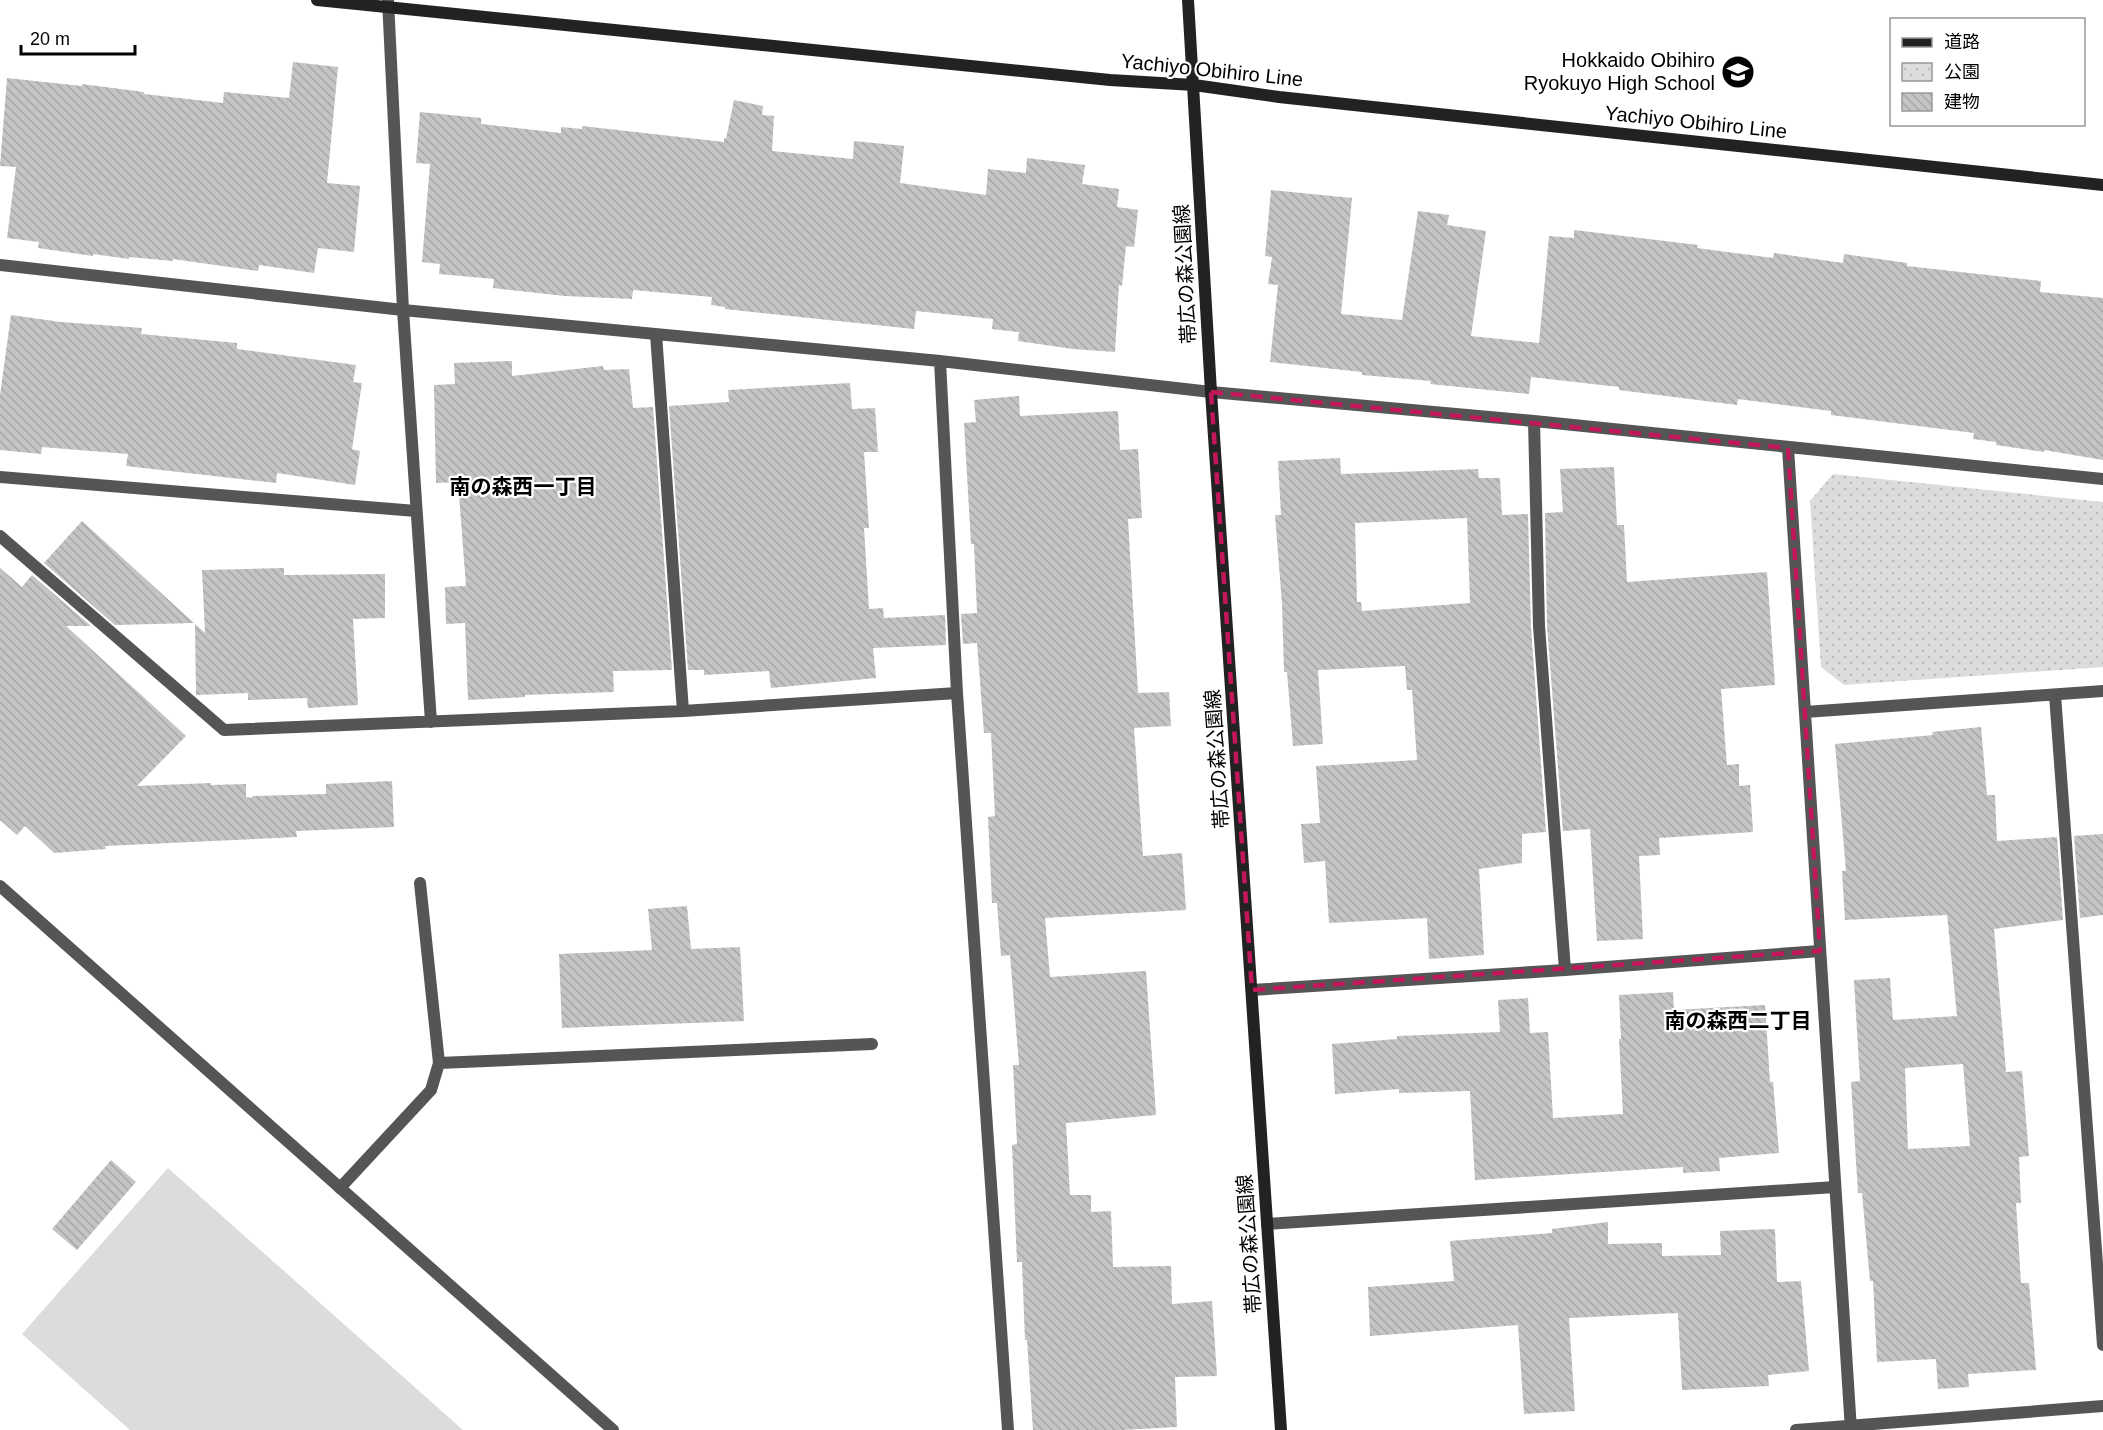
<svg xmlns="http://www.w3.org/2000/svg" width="2103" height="1430" font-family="Helvetica,'Noto Sans JP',sans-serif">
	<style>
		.park { fill: url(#park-dots) }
		.pitch { fill: #dcdcdc }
		.building { fill: url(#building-back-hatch); fill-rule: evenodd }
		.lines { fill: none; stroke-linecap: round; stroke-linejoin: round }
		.lane { stroke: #555; stroke-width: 12 }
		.street { stroke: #555; stroke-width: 12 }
		.secondary { stroke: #222; stroke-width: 12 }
		.marked { fill: none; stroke: #c2185b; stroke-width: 4.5; stroke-dasharray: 12 8; stroke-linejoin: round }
		.labels { text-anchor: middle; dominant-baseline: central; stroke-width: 4.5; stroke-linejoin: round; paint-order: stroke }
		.poi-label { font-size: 20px; fill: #000; stroke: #fff; text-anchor: end }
		.street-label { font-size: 20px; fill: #000; stroke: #fff }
		.neighbourhood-label { font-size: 21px; font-weight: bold; fill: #000; stroke: #fff }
	</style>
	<defs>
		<pattern id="park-dots" width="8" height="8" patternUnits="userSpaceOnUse" patternTransform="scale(1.5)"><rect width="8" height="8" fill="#dcdcdc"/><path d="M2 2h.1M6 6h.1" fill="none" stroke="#bbb" stroke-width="1.8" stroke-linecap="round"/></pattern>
		<pattern id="building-back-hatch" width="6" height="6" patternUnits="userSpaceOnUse" patternTransform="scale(1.5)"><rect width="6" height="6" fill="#c4c4c4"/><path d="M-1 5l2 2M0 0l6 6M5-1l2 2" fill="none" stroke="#a7a7a7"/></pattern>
	</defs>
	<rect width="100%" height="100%" fill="#fff"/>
	<path class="park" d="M 1833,474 L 2103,502 L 2103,667 L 1844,685 L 1821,667 L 1810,501 Z"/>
	<path class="pitch" d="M 168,1168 L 463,1430 L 130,1430 L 22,1334 Z"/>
	<path class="building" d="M 293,62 L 338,67 L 327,183 L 360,186 L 354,252 L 318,248 L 314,273 L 259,265 L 258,271 L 173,259 L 173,261 L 129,257 L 129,259 L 93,254 L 93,256 L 38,248 L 39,242 L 7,238 L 16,167 L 0,166 L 7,78 L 82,86 L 82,84 L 144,92 L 144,94 L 223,103 L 224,92 L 289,98 Z
		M 734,100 L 763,106 L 762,115 L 774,116 L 772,151 L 853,159 L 854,141 L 904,146 L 900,183 L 986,195 L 988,169 L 1026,173 L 1027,158 L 1085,165 L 1082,184 L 1119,189 L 1117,207 L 1138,210 L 1134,247 L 1126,246 L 1122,286 L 1119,285 L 1115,352 L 1073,349 L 1018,341 L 1019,332 L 992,329 L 993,319 L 916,311 L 914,329 L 725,309 L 725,307 L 711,305 L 712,297 L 633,290 L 632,299 L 565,296 L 493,288 L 494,279 L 439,274 L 440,264 L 422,262 L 430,164 L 416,163 L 420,112 L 481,118 L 481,124 L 561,133 L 561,127 L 582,129 L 582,126 L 724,142 L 724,138 L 726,139 Z
		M 1271,190 L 1352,198 L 1341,314 L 1402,320 L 1418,211 L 1449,215 L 1447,225 L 1486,231 L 1471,336 L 1539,343 L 1549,236 L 1574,238 L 1574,230 L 1698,245 L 1697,248 L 1773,258 L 1774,253 L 1843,263 L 1844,254 L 1907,263 L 1907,266 L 2041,281 L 2040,292 L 2103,298 L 2103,460 L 2044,450 L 2044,452 L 1996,445 L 1996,442 L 1973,439 L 1974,433 L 1831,415 L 1831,411 L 1738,399 L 1737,405 L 1619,390 L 1619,387 L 1531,377 L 1529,394 L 1430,384 L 1431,381 L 1362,375 L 1362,372 L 1270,362 L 1278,285 L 1268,284 L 1272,257 L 1265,256 Z
		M 11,315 L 61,322 L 142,328 L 141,334 L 237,343 L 237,349 L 356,365 L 353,382 L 362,383 L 352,449 L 360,451 L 355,485 L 277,473 L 276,483 L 126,466 L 128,454 L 42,447 L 41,454 L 0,450 L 0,395 Z
		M 512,361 L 512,376 L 603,366 L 604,370 L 629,369 L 633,408 L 653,407 L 672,670 L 613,671 L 614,692 L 525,695 L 525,697 L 468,700 L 465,623 L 446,624 L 445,587 L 466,586 L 458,482 L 436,483 L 434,385 L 455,384 L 454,363 Z
		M 850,383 L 852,409 L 875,408 L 878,452 L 864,452 L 869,528 L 864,528 L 869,609 L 883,608 L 884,618 L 945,615 L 946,645 L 873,648 L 876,678 L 771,688 L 769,671 L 704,675 L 704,670 L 688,670 L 669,406 L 729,402 L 728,390 Z
		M 1019,396 L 1020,416 L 1118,411 L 1120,450 L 1138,449 L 1142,518 L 1128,519 L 1138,693 L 1169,692 L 1171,726 L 1134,728 L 1143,856 L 1182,853 L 1186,910 L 1045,918 L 1050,977 L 1146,971 L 1156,1115 L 1066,1123 L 1070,1195 L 1091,1195 L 1091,1212 L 1111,1211 L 1113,1267 L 1171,1266 L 1172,1304 L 1212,1301 L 1217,1376 L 1175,1377 L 1177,1427 L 1122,1430 L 1033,1430 L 1027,1340 L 1025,1340 L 1022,1262 L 1017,1262 L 1012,1145 L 1017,1144 L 1013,1065 L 1019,1065 L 1010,955 L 1001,956 L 997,903 L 992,903 L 988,817 L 995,816 L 991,733 L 984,733 L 977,643 L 963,644 L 961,614 L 977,613 L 974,544 L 971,544 L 964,423 L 976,422 L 974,400 Z
		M 1340,458 L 1341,474 L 1478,469 L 1479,478 L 1500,478 L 1502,515 L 1528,514 L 1531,627 L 1546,832 L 1522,834 L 1522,863 L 1479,869 L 1484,955 L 1429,959 L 1427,918 L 1329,923 L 1325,861 L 1304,863 L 1301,824 L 1320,823 L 1316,766 L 1417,760 L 1412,690 L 1407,690 L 1405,666 L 1318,670 L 1323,744 L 1293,746 L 1287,672 L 1284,672 L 1282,604 L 1275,515 L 1281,515 L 1278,461 ZM 1467,518 L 1470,603 L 1362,611 L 1361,602 L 1357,602 L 1355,523 Z
		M 1614,467 L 1617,525 L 1624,525 L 1627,582 L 1767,572 L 1775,685 L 1721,689 L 1727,765 L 1739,764 L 1739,786 L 1750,785 L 1753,832 L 1659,838 L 1660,855 L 1639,856 L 1643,939 L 1597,941 L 1590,829 L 1563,831 L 1547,626 L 1545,513 L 1563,512 L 1560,469 Z
		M 82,521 L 194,623 L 115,625 L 44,563 Z
		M 0,568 L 22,587 L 32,575 L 91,626 L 66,626 L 186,736 L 137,786 L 211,783 L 211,785 L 246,784 L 246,797 L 252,798 L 252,796 L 326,794 L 326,784 L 392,781 L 394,827 L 296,831 L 297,837 L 105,846 L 106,849 L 54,853 L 25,826 L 17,835 L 0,820 Z
		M 284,568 L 284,575 L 385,574 L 385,618 L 353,619 L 358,705 L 308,708 L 307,698 L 248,700 L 248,693 L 196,695 L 195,624 L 205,633 L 202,570 Z
		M 1981,727 L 1987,795 L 1995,795 L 1997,841 L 2057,837 L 2063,920 L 1994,929 L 2006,1072 L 2022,1071 L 2029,1156 L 2019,1157 L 2021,1203 L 2016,1203 L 2021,1283 L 2029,1283 L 2036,1370 L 1968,1374 L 1969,1387 L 1938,1389 L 1936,1359 L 1877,1362 L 1873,1281 L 1870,1281 L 1862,1193 L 1858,1193 L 1851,1082 L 1860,1081 L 1854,980 L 1890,978 L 1893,1020 L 1957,1016 L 1948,924 L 1947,915 L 1845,920 L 1842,871 L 1846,871 L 1835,744 L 1933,735 L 1932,732 ZM 1963,1064 L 1970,1146 L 1908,1149 L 1905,1068 Z
		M 2103,834 L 2103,915 L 2080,918 L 2074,836 Z
		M 687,906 L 691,949 L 740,947 L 744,1021 L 562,1028 L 559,954 L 652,950 L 648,909 Z
		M 1673,992 L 1674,1010 L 1765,1005 L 1770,1082 L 1773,1082 L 1779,1153 L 1719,1158 L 1720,1171 L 1683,1173 L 1683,1167 L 1475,1180 L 1470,1091 L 1399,1093 L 1399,1089 L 1335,1094 L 1332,1044 L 1397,1039 L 1397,1036 L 1500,1032 L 1498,1000 L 1528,998 L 1530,1033 L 1548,1032 L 1553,1118 L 1623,1114 L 1619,1039 L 1621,1039 L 1619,995 Z
		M 111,1160 L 136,1182 L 77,1250 L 52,1229 Z
		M 1608,1222 L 1608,1244 L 1662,1243 L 1662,1256 L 1721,1255 L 1720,1231 L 1775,1229 L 1777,1282 L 1801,1281 L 1809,1371 L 1768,1375 L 1769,1386 L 1682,1390 L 1678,1313 L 1569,1318 L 1575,1411 L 1524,1414 L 1518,1325 L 1370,1336 L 1368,1287 L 1454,1281 L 1450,1241 L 1552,1233 L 1552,1229 Z"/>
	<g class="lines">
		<path class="lane" d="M 439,1063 L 872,1044
			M 340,1188 L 431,1090 L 439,1063 L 420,883"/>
		<path class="street" d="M 388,0 L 403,310 L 431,722
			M 0,265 L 403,310 L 940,361 L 1211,392 L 1534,421 L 2103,479
			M 656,334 L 683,711
			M 940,361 L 957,693 L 1008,1430
			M 1534,421 L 1539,626 L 1565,970
			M 1788,448 L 1851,1430
			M 0,477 L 416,511
			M 0,536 L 224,730 L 683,711 L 957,693
			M 2055,695 L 2103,1345
			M 1805,712 L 2103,691
			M 0,886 L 613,1430
			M 1252,990 L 1565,970 L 1820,951
			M 1267,1224 L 1835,1187
			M 1796,1430 L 2103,1406"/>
		<path class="secondary" d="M 317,0 L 1110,80 L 1194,85 L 1279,97 L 2103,185
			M 1188,0 L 1211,392 L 1281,1430"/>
	</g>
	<path class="marked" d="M 1211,392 L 1788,448 L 1820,951 L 1252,990 Z"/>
	<defs>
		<symbol id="school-disc" viewBox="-11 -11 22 22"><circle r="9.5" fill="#000" stroke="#fff"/><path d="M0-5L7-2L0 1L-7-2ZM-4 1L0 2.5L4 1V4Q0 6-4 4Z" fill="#fff"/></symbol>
	</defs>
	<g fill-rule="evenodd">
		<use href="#school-disc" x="1719" y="53" width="38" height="38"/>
	</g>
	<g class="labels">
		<g class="poi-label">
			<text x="1715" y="60">Hokkaido Obihiro<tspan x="1715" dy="23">Ryokuyo High School</tspan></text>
		</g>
		<g class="street-label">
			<text transform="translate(1212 70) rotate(6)">Yachiyo Obihiro Line</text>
			<text transform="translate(1696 122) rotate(6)">Yachiyo Obihiro Line</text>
			<text transform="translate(1185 274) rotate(-93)">帯広の森公園線</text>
			<text transform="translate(1217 759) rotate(-94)">帯広の森公園線</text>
			<text transform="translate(1249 1244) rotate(-94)">帯広の森公園線</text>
		</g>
		<g class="neighbourhood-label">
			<text x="523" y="486">南の森西一丁目</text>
			<text x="1738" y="1020">南の森西二丁目</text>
		</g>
	</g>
	<rect x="1890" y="18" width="195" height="108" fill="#ffffff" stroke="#999999" stroke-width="1.5"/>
	<rect x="1902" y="38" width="30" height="9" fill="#222222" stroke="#999999" stroke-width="1.5"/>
	<text x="1944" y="48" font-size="18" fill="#000000">道路</text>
	<rect x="1902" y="63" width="30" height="18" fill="url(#park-dots)" stroke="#999999" stroke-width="1.5"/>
	<text x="1944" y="78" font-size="18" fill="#000000">公園</text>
	<rect x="1902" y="93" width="30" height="18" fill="url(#building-back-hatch)" stroke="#999999" stroke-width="1.5"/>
	<text x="1944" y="108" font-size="18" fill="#000000">建物</text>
	<path d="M21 45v9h114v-9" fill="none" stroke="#000000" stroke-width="3"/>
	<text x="30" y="45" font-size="18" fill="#000000" stroke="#ffffff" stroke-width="4.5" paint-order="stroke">20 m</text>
</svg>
